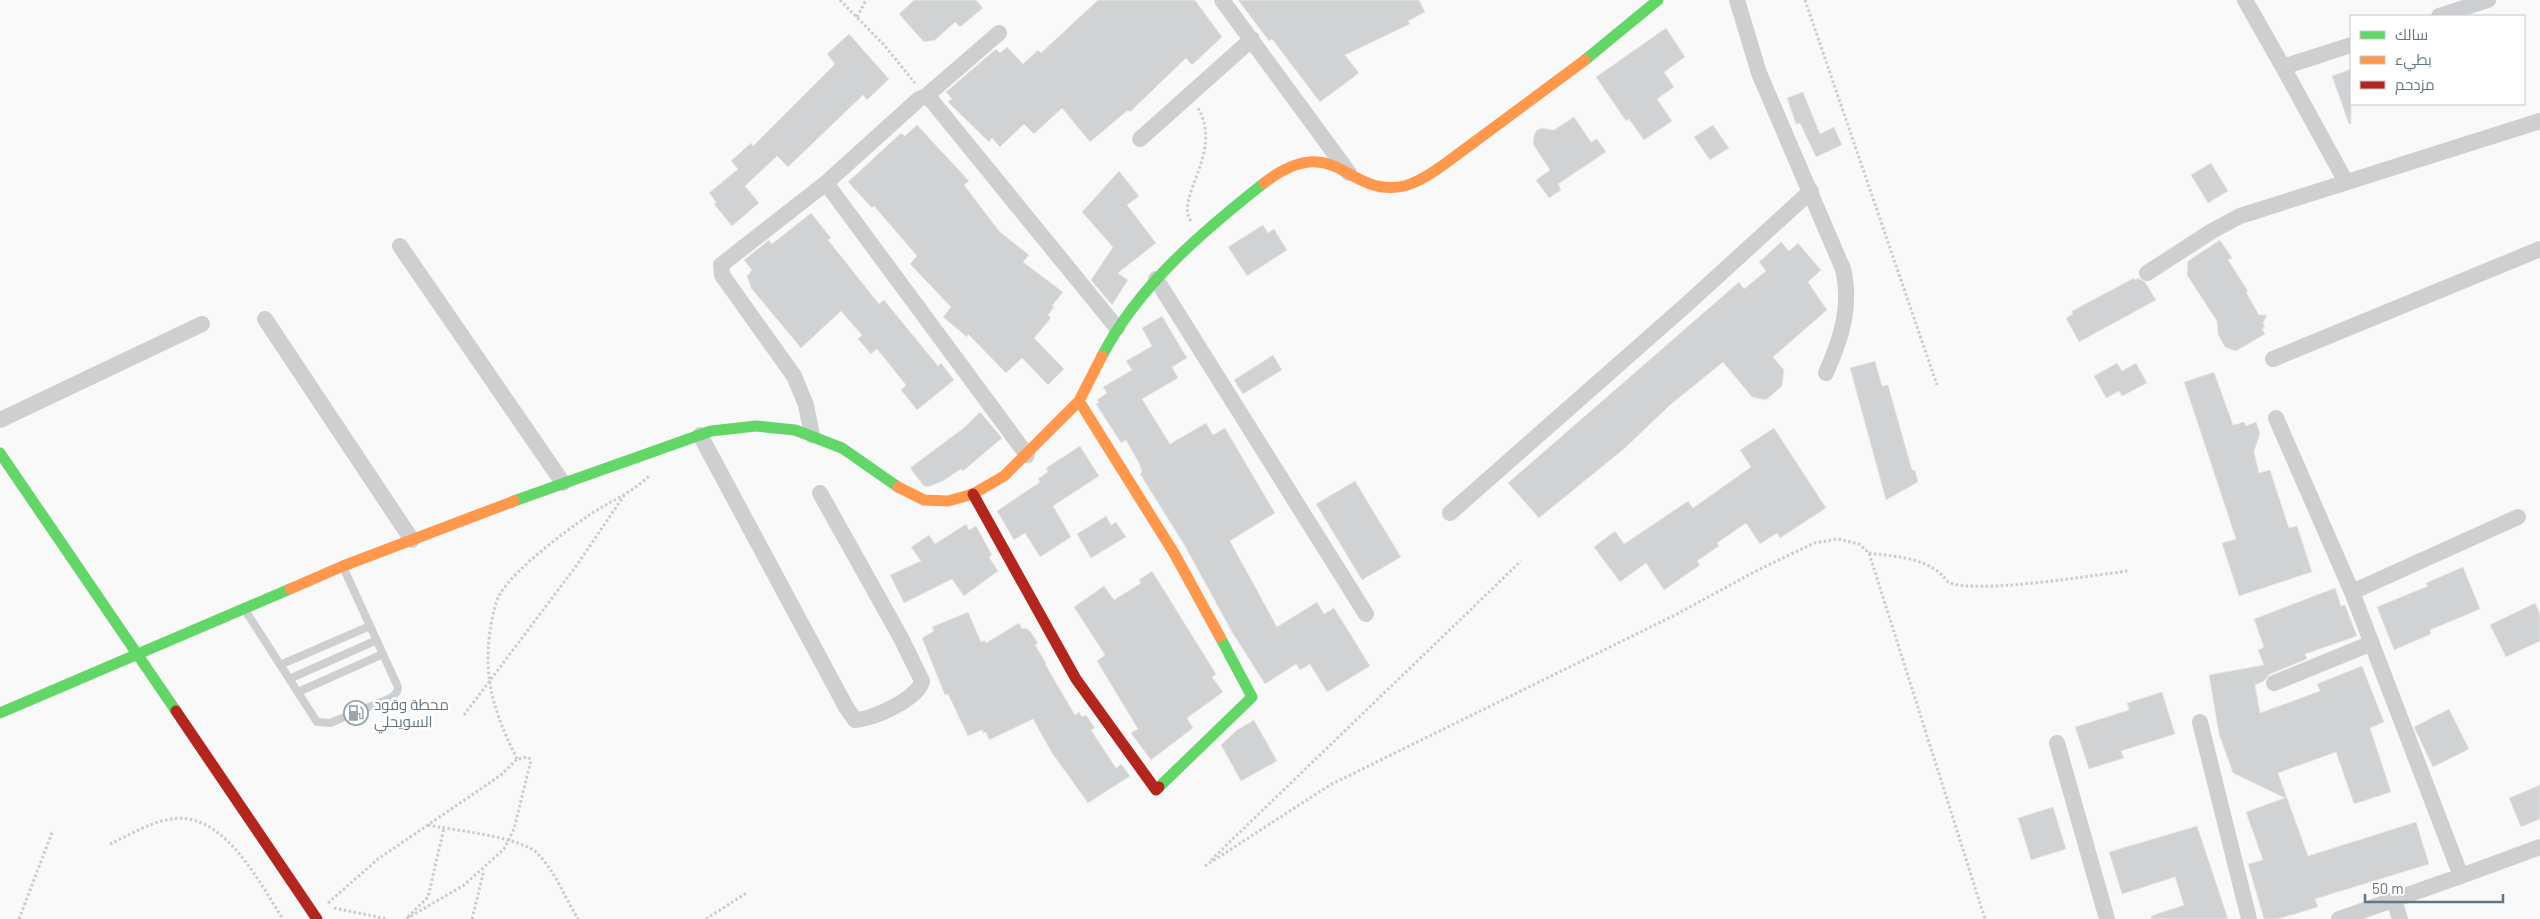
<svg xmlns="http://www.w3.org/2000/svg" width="2540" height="919" font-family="Barlow,Cairo,sans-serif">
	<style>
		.building { fill: #d0d2d3; stroke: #e8e8e8 }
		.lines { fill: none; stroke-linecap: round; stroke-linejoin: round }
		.path { stroke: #cbcccd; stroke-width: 3; stroke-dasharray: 2.5 2.5; stroke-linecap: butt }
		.lane { stroke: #cecfd0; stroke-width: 8 }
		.street { stroke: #cecfd0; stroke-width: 16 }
		.fast { stroke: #63d668; stroke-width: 11 }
		.slow { stroke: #ff974d; stroke-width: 11 }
		.jam { stroke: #b3261e; stroke-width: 11 }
		.labels { text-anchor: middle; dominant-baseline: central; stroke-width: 5; stroke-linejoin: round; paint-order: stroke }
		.poi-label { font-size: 15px; fill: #657683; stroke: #fff; text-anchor: start }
	</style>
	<rect width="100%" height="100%" fill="#f9f9f9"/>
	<path class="building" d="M 914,0 L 976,0 L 983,8 L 960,27 L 955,22 L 935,40 L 924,42 L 899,14 Z
		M 1098,0 L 1195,0 L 1222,37 L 1192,65 L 1186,58 L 1130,112 L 1128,110 L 1090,142 L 1062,108 L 1034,134 L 1024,124 L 1000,147 L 992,138 L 989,142 L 948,102 L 952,99 L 946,92 L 996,49 L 1000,53 L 1007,47 L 1023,64 L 1038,50 L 1041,53 Z
		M 1238,0 L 1419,0 L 1425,12 L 1408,21 L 1410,24 L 1345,55 L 1359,73 L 1320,102 L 1272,39 L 1269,41 Z
		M 1666,28 L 1685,57 L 1664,72 L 1674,87 L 1657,99 L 1672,121 L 1644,140 L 1629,119 L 1626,121 L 1596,77 Z
		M 849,34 L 889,79 L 867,100 L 863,95 L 788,167 L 777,156 L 745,186 L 759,203 L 732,226 L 714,204 L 716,202 L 709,193 L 738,169 L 731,161 L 751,143 L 753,146 L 835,64 L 827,54 Z
		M 2351,69 L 2351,124 L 2349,124 L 2332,76 Z
		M 1803,92 L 1820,134 L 1834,127 L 1842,145 L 1816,157 L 1800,123 L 1796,124 L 1787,98 Z
		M 1574,117 L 1591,142 L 1597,139 L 1606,152 L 1558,184 L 1561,190 L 1549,198 L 1536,180 L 1550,170 L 1533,144 L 1534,136 L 1536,131 L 1541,128 L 1554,130 Z
		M 917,125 L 969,181 L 964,185 L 999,231 L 1029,255 L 1023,262 L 1063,292 L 1052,306 L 1054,307 L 1048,315 L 1051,318 L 1034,338 L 1064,369 L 1048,385 L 1022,358 L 1006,373 L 968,334 L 967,337 L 943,317 L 951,307 L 910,264 L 917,256 L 874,206 L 872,208 L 848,182 L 901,133 L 905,136 Z
		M 1713,125 L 1729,148 L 1710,160 L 1694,137 Z
		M 2211,163 L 2228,191 L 2208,203 L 2191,175 Z
		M 1119,171 L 1139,196 L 1127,205 L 1156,243 L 1118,273 L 1128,280 L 1112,305 L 1091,280 L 1113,247 L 1082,212 Z
		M 811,213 L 831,238 L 828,240 L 879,304 L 884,300 L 938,366 L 941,363 L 954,380 L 917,410 L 901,390 L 906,385 L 877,349 L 871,354 L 858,339 L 862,335 L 841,311 L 801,348 L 751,288 L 747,276 L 752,270 L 744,260 L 769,240 L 772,244 Z
		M 1263,225 L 1268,233 L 1274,229 L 1287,250 L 1247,276 L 1228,247 Z
		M 2220,240 L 2232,258 L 2228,260 L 2248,291 L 2246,292 L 2259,315 L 2267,315 L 2263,323 L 2265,327 L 2262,329 L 2265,334 L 2236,351 L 2225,347 L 2218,334 L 2217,321 L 2187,275 L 2188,261 Z
		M 1781,242 L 1789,251 L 1798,243 L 1821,270 L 1808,282 L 1827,310 L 1773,357 L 1784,370 L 1782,386 L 1766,400 L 1752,397 L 1723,362 L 1670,405 L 1625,448 L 1539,518 L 1508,483 L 1739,282 L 1744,289 L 1766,271 L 1759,262 Z
		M 2134,278 L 2135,280 L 2138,278 L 2145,282 L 2156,300 L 2079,342 L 2066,318 L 2073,314 L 2072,311 Z
		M 1162,316 L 1187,358 L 1172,367 L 1178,378 L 1142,399 L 1170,444 L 1206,423 L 1213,435 L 1225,428 L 1275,513 L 1230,541 L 1277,627 L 1317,602 L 1324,614 L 1334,608 L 1370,666 L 1327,692 L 1310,664 L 1300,670 L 1296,664 L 1265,684 L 1232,632 L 1185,546 L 1140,474 L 1142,472 L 1139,463 L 1126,440 L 1121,443 L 1096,404 L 1099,402 L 1097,400 L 1107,393 L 1103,387 L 1132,370 L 1126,361 L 1152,346 L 1142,328 Z
		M 1273,355 L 1282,370 L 1243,394 L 1234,380 Z
		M 1875,361 L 1882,386 L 1888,385 L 1912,470 L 1915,470 L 1918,482 L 1886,500 L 1850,368 Z
		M 2117,363 L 2122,371 L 2136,363 L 2147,383 L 2122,396 L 2119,391 L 2106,398 L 2094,376 Z
		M 2214,372 L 2233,425 L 2244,422 L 2246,426 L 2256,422 L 2260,433 L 2254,452 L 2259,473 L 2270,470 L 2289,528 L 2297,526 L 2312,572 L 2239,596 L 2222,543 L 2236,539 L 2184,382 Z
		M 980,412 L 1002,438 L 963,471 L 961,469 L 943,481 L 927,487 L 923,485 L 910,468 L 965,427 Z
		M 1774,428 L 1826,508 L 1780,538 L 1777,533 L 1760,544 L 1746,523 L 1717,543 L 1719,546 L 1697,561 L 1700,565 L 1664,590 L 1646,563 L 1620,582 L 1594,547 L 1615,531 L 1624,544 L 1688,501 L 1693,508 L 1751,467 L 1740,450 Z
		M 1080,446 L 1099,476 L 1053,506 L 1071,537 L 1040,557 L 1025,533 L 1014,540 L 997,511 L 1040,482 L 1038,479 L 1048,472 L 1046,468 Z
		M 1355,481 L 1401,557 L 1362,580 L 1316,504 Z
		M 1106,516 L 1111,525 L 1116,522 L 1126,537 L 1091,558 L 1077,534 Z
		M 966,524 L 969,530 L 976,526 L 992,555 L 989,557 L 998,571 L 964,596 L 952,579 L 904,603 L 890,575 L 921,561 L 911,547 L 929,535 L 935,544 Z
		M 2463,567 L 2480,609 L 2430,630 L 2431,634 L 2394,650 L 2377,607 L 2428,586 L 2426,583 Z
		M 1152,571 L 1216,674 L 1212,677 L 1223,692 L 1187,718 L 1193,728 L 1151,760 L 1131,733 L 1138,729 L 1097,661 L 1105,655 L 1074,607 L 1104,586 L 1114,600 L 1141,583 L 1139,580 Z
		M 2335,588 L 2341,606 L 2345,605 L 2357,636 L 2305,654 L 2307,659 L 2270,674 L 2264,681 L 2255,685 L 2260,713 L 2320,691 L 2317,684 L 2362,666 L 2384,722 L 2370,728 L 2391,792 L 2354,804 L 2336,752 L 2278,773 L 2308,856 L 2416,822 L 2429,864 L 2315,899 L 2318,907 L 2278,919 L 2264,919 L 2248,864 L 2263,860 L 2246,812 L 2285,798 L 2233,773 L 2219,734 L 2209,675 L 2264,665 L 2258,650 L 2264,647 L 2254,619 Z
		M 2535,603 L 2540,614 L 2540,641 L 2506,657 L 2490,625 Z
		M 968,612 L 981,642 L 985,640 L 986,643 L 1019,623 L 1022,629 L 1026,628 L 1030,631 L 1038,643 L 1035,645 L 1046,663 L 1045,664 L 1075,715 L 1079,712 L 1082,717 L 1086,715 L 1095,728 L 1091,730 L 1116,768 L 1121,764 L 1130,776 L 1088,803 L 1052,753 L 1033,719 L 989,740 L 986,732 L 983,733 L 982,730 L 968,736 L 948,694 L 945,695 L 922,638 L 934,631 L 932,627 Z
		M 2162,692 L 2175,734 L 2121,751 L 2124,758 L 2089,769 L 2075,727 L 2129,710 L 2127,703 Z
		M 2449,709 L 2469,749 L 2433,767 L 2414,727 Z
		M 1254,720 L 1277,761 L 1241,781 L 1221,745 L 1237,730 Z
		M 2540,785 L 2540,819 L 2521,827 L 2509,798 Z
		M 2053,807 L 2066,849 L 2031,860 L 2018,818 Z
		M 2197,826 L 2228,919 L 2151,919 L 2151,916 L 2184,905 L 2175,877 L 2122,894 L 2109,852 Z"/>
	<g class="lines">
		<path class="path" d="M 840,0 L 884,45 L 915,83
			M 1805,0 L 1937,385
			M 857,17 L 866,0
			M 1191,221 C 1174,198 1224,152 1198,108
			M 1869,553 C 1897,557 1930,557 1948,582 C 1975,595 2093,575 2128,571
			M 464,715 L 577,565 L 625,494
			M 517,759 C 495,714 483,681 490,631 C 492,619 494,605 500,594 C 516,568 563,533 588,516 C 608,502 632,493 649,476
			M 428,825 C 452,830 523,837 538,854 C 555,871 565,898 578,919
			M 110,844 C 127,836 147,824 166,820 C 222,806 258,881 283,919
			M 1211,860 L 1521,561
			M 1205,866 L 1330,785 L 1675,615 L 1756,571 L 1814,543 L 1838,539 L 1859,544 L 1869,553 L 1985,919
			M 328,903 L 378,859 L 501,775 L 517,759 L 528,757 L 531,760 L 514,829 L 504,849 L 464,885 L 406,919
			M 334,908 L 388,919
			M 408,917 L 428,897 L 444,828
			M 19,919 L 53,830
			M 472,919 L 484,870
			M 706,919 L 748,892"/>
		<path class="lane" d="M 245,610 L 317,722 L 330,723 L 391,698 L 397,692 L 398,687 L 344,569
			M 280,665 L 370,626
			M 289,679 L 377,640
			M 298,692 L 383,654"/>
		<path class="street" d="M 1222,0 L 1349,173
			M 1737,0 L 1759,73 L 1843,269 C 1852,306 1841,339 1826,373
			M 2245,0 L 2283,67
			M 2439,16 L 2488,0
			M 926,96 L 932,101 L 1117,328
			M 1140,139 L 1252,39
			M 2346,182 L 2283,67 L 2351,45
			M 826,183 L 1027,455
			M 400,246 L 563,483
			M 2147,273 L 2212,231 L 2240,216 L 2540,121
			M 1156,279 L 1366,614
			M 265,319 L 412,540
			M 2273,359 L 2540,249
			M 2276,418 L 2352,592 L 2461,876 L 2339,919
			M 0,420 L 202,324
			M 700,435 L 846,707 L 855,720 C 872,720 919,698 922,681 L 901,638 L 820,493
			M 812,435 L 806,405 L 794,376 L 722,275 L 721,265 L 826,183 L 919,99 L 926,96 L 999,33
			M 1450,513 L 1686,305 L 1811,191
			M 2352,592 L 2518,517
			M 2274,683 L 2372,643
			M 2200,722 L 2249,919
			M 2057,743 L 2107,919
			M 2461,876 L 2540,847
			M 2394,900 L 2400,919"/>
		<path class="fast" d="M 1585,60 L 1658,0
			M 1102,356 C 1139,285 1202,232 1264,183
			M 0,453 L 176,711
			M 514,501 L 711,431 L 756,426 L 795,430 L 842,448 L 898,487
			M 0,713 L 290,589
			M 1159,787 L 1252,697 L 1220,637"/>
		<path class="slow" d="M 1264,183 C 1336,128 1347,199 1404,186 C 1425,181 1451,159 1469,146 C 1507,118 1546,89 1585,60
			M 1079,401 L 1174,553 L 1220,637
			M 898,487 L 924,500 L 948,501 L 973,494 L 1004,476 L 1079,401 L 1102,356
			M 290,589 L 343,566 L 514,501"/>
		<path class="jam" d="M 973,494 L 1076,679 L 1156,790 L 1159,787
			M 176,711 L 317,919"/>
	</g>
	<defs>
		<symbol id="fuel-ring" viewBox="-11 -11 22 22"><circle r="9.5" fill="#fff" stroke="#99a4ac" stroke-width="1.5"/><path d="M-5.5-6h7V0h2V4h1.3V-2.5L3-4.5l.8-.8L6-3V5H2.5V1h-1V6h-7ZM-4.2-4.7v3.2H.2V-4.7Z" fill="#99a4ac"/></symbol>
	</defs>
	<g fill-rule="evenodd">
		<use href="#fuel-ring" x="342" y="699" width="28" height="28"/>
	</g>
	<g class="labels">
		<g class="poi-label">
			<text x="374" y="704">محطة وقود<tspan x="374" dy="17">السويحلي</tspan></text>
		</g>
	</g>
	<rect x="2350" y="15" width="175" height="90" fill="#ffffff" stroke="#c1c8cd"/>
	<rect x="2360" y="31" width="25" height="8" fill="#63d668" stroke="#c1c8cd"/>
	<text x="2395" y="40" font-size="15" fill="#657683">سالك</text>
	<rect x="2360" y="56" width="25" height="8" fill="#ff974d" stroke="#c1c8cd"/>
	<text x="2395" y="65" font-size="15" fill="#657683">بطيء</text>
	<rect x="2360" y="81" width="25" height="8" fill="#b3261e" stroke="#c1c8cd"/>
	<text x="2395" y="90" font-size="15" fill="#657683">مزدحم</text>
	<path d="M2365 894v8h138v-8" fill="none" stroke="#657683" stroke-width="2.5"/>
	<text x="2372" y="894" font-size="15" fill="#657683" stroke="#ffffff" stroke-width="4" paint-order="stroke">50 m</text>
</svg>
